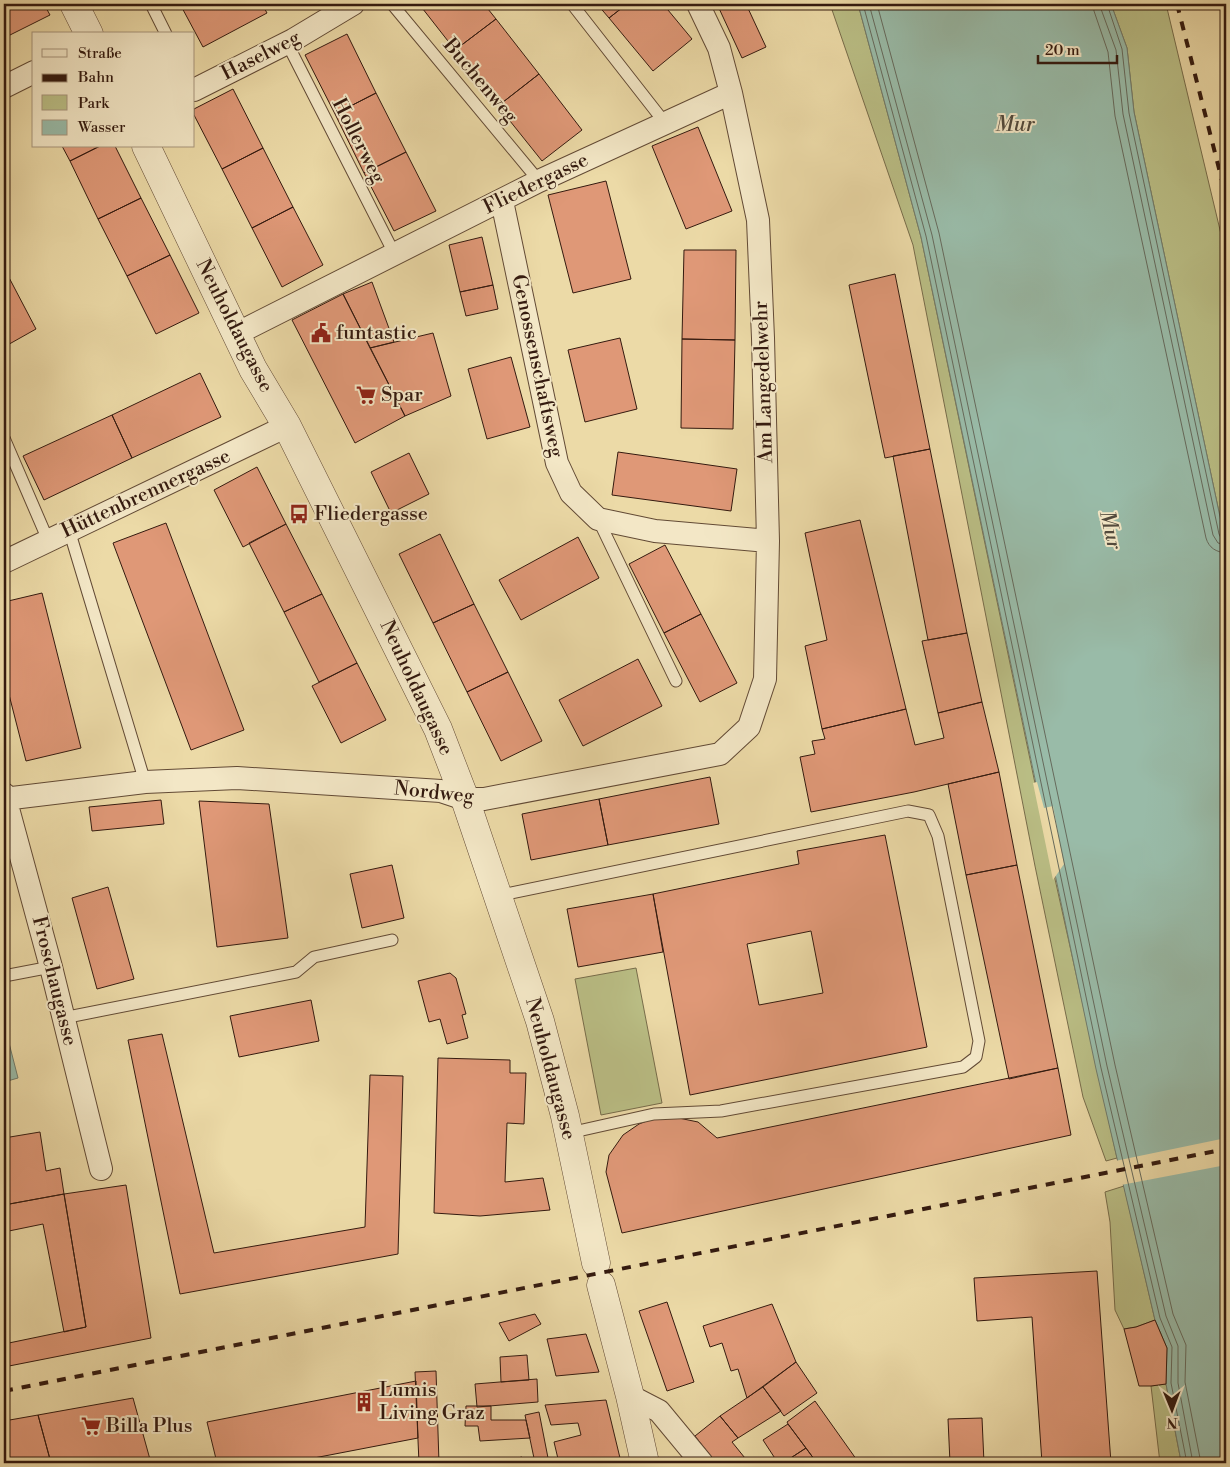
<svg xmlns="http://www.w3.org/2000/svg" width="1230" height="1467" font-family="'Libre Bodoni',serif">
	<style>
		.green { fill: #babe85; stroke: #776c4a }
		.water { fill: #99bba8; stroke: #717b6b }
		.pier { fill: #ecdaa7 }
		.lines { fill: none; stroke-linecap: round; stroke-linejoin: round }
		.shore { stroke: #666a5c; stroke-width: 1 }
		.building { fill: #df9877; stroke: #341a0f; fill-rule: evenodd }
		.service-casing { stroke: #624a35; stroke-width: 13 }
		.minor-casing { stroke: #624a35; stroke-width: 24 }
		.tertiary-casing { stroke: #624a35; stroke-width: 29 }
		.service { stroke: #f3e7c6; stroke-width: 11 }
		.minor { stroke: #f3e7c6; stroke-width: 22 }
		.tertiary { stroke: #f3e7c6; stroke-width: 28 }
		.rail { stroke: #341a0f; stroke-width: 4; stroke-dasharray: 9 9; stroke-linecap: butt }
		.labels { text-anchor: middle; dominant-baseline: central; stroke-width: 4; stroke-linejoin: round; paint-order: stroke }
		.street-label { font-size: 20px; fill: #341a0f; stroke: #f3e7c6 }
		.poi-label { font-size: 20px; fill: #341a0f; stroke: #f3e7c6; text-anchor: start }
		.water-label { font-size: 21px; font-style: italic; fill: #524a3d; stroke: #f3e7c6 }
	</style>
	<rect width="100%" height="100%" fill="#ecdaa7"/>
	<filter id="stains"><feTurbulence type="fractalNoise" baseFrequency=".004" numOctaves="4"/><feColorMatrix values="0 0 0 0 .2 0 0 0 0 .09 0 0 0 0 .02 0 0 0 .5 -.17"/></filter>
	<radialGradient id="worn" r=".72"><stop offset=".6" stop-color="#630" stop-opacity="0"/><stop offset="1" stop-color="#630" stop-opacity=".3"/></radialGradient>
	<path class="green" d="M 830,4 L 858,4 L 921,237 L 1055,879 L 1117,1158 L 1106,1161 L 1083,1097 L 1035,866 L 913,245 Z
		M 1111,4 L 1166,4 L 1226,255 L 1226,545 L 1134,112 L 1127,48 Z
		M 636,968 L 662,1103 L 601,1115 L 575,979 Z
		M 1124,1186 L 1155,1320 L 1136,1327 L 1124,1329 L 1115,1310 L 1110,1222 L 1105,1192 Z
		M 1166,1384 L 1180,1456 L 1182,1463 L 1160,1463 L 1151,1386 Z"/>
	<path class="water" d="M 858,4 L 1111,4 L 1127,48 L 1134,112 L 1226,545 L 1226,1463 L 1182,1463 L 1180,1456 L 1166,1384 L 1167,1348 L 1155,1320 L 1096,1069 L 921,237 Z
		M 9,1043 L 18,1078 L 4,1082 L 4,1044 Z"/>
	<path class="pier" d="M 1037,782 L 1044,808 L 1053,806 L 1064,864 L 1053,880 L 1033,783 Z
		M 1226,1138 L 1226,1165 L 1121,1185 L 1115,1161 Z"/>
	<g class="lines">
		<path class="shore" d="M 863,4 L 926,236 L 1101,1068 L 1160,1318 L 1172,1347 L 1171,1383 L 1187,1463
			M 869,4 L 932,235 L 1107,1066 L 1166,1316 L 1178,1346 L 1178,1383 L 1193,1463
			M 877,4 L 939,233 L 1115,1065 L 1173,1314 L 1186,1345 L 1185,1382 L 1201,1463
			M 1093,4 L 1094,11 L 1108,52 L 1115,116 L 1206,538 C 1209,548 1216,552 1226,553
			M 1100,4 L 1101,9 L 1116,50 L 1123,114 L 1213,535 L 1218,543 L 1226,545
			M 1107,4 L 1122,49 L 1129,113 L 1219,534 L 1221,538 L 1226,539"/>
	</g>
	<path class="building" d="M 4,4 L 44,4 L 50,15 L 8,36 L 4,27 Z
		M 180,4 L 262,4 L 267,13 L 203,47 Z
		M 419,4 L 484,4 L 496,19 L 455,50 Z
		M 597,4 L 627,4 L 609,18 Z
		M 627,4 L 663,4 L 692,39 L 653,71 L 609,18 Z
		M 717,4 L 746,4 L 766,47 L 742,58 Z
		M 496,19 L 539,74 L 498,106 L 455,50 Z
		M 347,34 L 376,93 L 335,114 L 305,55 Z
		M 539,74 L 582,130 L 542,161 L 498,106 Z
		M 233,89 L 263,148 L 222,169 L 194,115 L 194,109 Z
		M 376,93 L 406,152 L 364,173 L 335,114 Z
		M 698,127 L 732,211 L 686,229 L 652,146 Z
		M 62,146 L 100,146 L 70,161 Z
		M 100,146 L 115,146 L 141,198 L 98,219 L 70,161 Z
		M 263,148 L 293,207 L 252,228 L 222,169 Z
		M 406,152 L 436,211 L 394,231 L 364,173 Z
		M 606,181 L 631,279 L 573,293 L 548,195 Z
		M 141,198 L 170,255 L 127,276 L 98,219 Z
		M 293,207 L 323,265 L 282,287 L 252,228 Z
		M 482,237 L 493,285 L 460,292 L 449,245 Z
		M 684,250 L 736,250 L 735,340 L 682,339 Z
		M 170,255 L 199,313 L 156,334 L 127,276 Z
		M 4,268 L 36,329 L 4,347 Z
		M 895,274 L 930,449 L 885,458 L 849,285 Z
		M 372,282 L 394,342 L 370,348 L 343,294 Z
		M 493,285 L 498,309 L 466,316 L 460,292 Z
		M 343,294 L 405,416 L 355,443 L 292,320 Z
		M 433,333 L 451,396 L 405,416 L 370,348 Z
		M 620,338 L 637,409 L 585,422 L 568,350 Z
		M 682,339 L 735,340 L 733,429 L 681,428 Z
		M 511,357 L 530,427 L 487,439 L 468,369 Z
		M 200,373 L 221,417 L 132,458 L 112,415 Z
		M 112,415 L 132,458 L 44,500 L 23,456 Z
		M 930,449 L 967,633 L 928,640 L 893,456 Z
		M 618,452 L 737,469 L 731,511 L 612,495 Z
		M 409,453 L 429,494 L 391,513 L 371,472 Z
		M 257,467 L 286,524 L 243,547 L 214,490 Z
		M 860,520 L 906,709 L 822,729 L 805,646 L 827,640 L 805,533 Z
		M 166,523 L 244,730 L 191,750 L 113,543 Z
		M 286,524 L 322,594 L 284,612 L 249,543 Z
		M 440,534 L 474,604 L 433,623 L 399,554 Z
		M 578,537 L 599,578 L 521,620 L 499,580 Z
		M 665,545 L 701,614 L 664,633 L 629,564 Z
		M 42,593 L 81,748 L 26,761 L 4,675 L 4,602 Z
		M 322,594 L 357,663 L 319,682 L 284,612 Z
		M 474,604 L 508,672 L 467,692 L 433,623 Z
		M 701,614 L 737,683 L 700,702 L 664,633 Z
		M 967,633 L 982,702 L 938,713 L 922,641 Z
		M 638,659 L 662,706 L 583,746 L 559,700 Z
		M 357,663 L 386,720 L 341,743 L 312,686 Z
		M 508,672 L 542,741 L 501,761 L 467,692 Z
		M 982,702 L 999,772 L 914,792 L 811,812 L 800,757 L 815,754 L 812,741 L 825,739 L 822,729 L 906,709 L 915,745 L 944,738 L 938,713 Z
		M 999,772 L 1017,865 L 966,875 L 948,784 Z
		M 710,777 L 719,824 L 608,845 L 599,799 Z
		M 599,799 L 608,845 L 531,860 L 522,814 Z
		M 161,800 L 164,824 L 92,831 L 89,807 Z
		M 199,801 L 269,804 L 288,938 L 217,947 Z
		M 885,835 L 927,1047 L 690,1095 L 653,894 L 799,864 L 797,851 ZM 811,931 L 823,993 L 759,1005 L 747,944 Z
		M 392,865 L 404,918 L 362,928 L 350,874 Z
		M 1017,865 L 1058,1068 L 1009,1079 L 966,875 Z
		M 108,887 L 134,979 L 97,989 L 72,898 Z
		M 653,894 L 663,952 L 578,967 L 567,909 Z
		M 450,973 L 456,978 L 466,1014 L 462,1015 L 468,1038 L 447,1044 L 440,1019 L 429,1022 L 418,981 Z
		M 311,1000 L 319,1041 L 239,1057 L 230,1016 Z
		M 162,1034 L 214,1253 L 365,1227 L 370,1075 L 403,1076 L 398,1254 L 180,1294 L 128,1040 Z
		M 438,1058 L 510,1060 L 510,1073 L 526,1073 L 524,1124 L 507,1123 L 505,1182 L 543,1178 L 550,1210 L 480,1216 L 434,1213 Z
		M 1058,1068 L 1071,1135 L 622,1233 L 606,1172 L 609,1155 L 623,1135 L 639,1124 L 654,1118 L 669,1116 L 698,1122 L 717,1138 Z
		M 40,1132 L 46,1171 L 60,1168 L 64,1194 L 4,1205 L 4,1138 Z
		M 126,1185 L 151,1338 L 4,1367 L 4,1344 L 86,1327 L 64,1194 Z
		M 64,1194 L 86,1327 L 64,1332 L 43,1224 L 4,1232 L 4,1205 Z
		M 1097,1271 L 1111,1463 L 1042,1463 L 1032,1317 L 977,1321 L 974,1278 Z
		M 667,1302 L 694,1382 L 667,1391 L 639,1311 Z
		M 772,1304 L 796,1362 L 747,1398 L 738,1369 L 731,1371 L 722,1343 L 710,1347 L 703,1326 Z
		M 535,1314 L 541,1324 L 509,1341 L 499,1323 Z
		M 1155,1320 L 1167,1348 L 1166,1384 L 1151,1386 L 1139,1386 L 1124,1329 L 1136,1327 Z
		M 586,1334 L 599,1372 L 556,1376 L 547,1339 Z
		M 527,1355 L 529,1380 L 501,1382 L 500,1357 Z
		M 796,1362 L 817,1393 L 784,1416 L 763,1387 Z
		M 436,1371 L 439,1463 L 419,1463 L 415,1372 Z
		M 537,1379 L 538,1402 L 477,1407 L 475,1384 Z
		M 416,1381 L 418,1438 L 288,1463 L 217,1463 L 207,1422 Z
		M 763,1387 L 781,1411 L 738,1438 L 720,1416 Z
		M 133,1398 L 151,1463 L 51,1463 L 38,1415 Z
		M 606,1400 L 620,1458 L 600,1463 L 559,1463 L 554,1442 L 581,1435 L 578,1423 L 551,1425 L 545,1405 Z
		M 815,1401 L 859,1463 L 817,1463 L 788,1424 L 787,1422 Z
		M 466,1406 L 491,1406 L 491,1420 L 526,1420 L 530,1438 L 480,1441 L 478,1426 L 465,1426 Z
		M 539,1412 L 549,1463 L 535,1463 L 526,1420 L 525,1415 Z
		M 38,1415 L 51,1463 L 4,1463 L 4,1421 Z
		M 720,1416 L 738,1438 L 732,1442 L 749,1463 L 716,1463 L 695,1436 Z
		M 982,1418 L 984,1463 L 950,1463 L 948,1419 Z
		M 788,1424 L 806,1448 L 783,1463 L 778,1463 L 763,1440 Z
		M 806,1448 L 817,1463 L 783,1463 Z
		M 522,1457 L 524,1463 L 492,1463 Z
		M 620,1458 L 621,1463 L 600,1463 Z"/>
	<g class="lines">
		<defs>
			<path id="service" d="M 151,4 L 166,34
				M 392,4 L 539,181
				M 572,4 L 665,123
				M 287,43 L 395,255
				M 4,438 L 48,540
				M 598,519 L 676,681
				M 69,530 L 145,782
				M 497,896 L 908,811 L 929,815 L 938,836 L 979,1041 L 976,1057 L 963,1067 L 721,1111 L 654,1114 L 569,1133
				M 4,976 L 51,967
				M 63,1018 L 296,972 L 314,957 L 392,940"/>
			<path id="minor" d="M 4,87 L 34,72
				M 194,90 L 293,40 L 353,4
				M 502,201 L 557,463 L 571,493 L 598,519 L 655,531 L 768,541
				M 236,334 L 539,181 L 731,93
				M 4,562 L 287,426
				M 4,794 L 51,967 L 101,1169
				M 4,799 L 145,782 L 237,778 L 441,791 L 465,799 L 484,799 L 720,754 L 749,727 L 765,679 L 768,541 L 763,338 L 758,220 L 731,93 L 719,48 L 698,4
				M 630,1396 L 659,1411 L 702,1463"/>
			<path id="tertiary" d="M 74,4 L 89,34
				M 146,146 L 253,369 L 287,426 L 438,729 L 465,799 L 540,1021 L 565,1116 L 596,1263
				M 601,1285 L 630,1396 L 645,1463"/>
		</defs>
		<use href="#service" class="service-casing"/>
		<use href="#minor" class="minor-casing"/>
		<use href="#tertiary" class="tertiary-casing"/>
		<use href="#service" class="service"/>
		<use href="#minor" class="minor"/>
		<use href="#tertiary" class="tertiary"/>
		<path class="rail" d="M 1177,4 L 1226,196
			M 4,1391 L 1226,1149"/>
	</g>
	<defs>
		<symbol id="civic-bare" viewBox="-9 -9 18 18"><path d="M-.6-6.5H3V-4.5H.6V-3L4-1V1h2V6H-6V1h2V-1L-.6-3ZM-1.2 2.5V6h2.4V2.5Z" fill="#8f2418" stroke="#f3e7c6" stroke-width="2.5" paint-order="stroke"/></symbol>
		<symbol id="supermarket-bare" viewBox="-9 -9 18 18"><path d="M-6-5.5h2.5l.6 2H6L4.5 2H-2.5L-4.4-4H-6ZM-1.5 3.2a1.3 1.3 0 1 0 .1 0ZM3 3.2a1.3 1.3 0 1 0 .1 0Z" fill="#8f2418" stroke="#f3e7c6" stroke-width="2.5" paint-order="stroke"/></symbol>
		<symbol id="bus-bare" viewBox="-9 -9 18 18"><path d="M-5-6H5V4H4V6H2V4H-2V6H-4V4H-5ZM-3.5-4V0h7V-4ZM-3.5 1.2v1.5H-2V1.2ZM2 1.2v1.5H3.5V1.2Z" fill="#8f2418" stroke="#f3e7c6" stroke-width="2.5" paint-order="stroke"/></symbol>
		<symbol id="building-bare" viewBox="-9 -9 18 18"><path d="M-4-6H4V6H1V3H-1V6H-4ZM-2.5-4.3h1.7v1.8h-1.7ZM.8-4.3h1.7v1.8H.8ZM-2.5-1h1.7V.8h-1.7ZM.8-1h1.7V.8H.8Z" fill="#8f2418" stroke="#f3e7c6" stroke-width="2.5" paint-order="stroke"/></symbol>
	</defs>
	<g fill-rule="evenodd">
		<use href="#civic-bare" x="307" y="319" width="28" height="28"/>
		<use href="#supermarket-bare" x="352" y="381" width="28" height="28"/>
		<use href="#bus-bare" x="285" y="500" width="28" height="28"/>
		<use href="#building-bare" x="350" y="1388" width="28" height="28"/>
		<use href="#supermarket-bare" x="77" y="1412" width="28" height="28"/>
	</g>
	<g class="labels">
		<g class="street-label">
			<text transform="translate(261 56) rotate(-27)">Haselweg</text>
			<text transform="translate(480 81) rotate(50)">Buchenweg</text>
			<text transform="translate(358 141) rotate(63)">Hollerweg</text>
			<text transform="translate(536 184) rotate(-26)">Fliedergasse</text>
			<text transform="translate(234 326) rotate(63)">Neuholdaugasse</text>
			<text transform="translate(537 366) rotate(78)">Genossenschaftsweg</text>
			<text transform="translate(764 382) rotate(-92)">Am Langedelwehr</text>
			<text transform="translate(146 494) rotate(-25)">Hüttenbrennergasse</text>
			<text transform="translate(416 688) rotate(65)">Neuholdaugasse</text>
			<text transform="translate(434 793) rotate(6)">Nordweg</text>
			<text transform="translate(54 981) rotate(76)">Froschaugasse</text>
			<text transform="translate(550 1069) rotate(75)">Neuholdaugasse</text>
		</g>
		<g class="poi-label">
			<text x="336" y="333">funtastic</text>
			<text x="381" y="395">Spar</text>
			<text x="314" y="514">Fliedergasse</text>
			<text x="379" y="1390">Lumis<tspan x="379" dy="23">Living Graz</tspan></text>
			<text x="106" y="1426">Billa Plus</text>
		</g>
		<g class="water-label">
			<text x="1015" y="125">Mur</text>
			<text transform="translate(1110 530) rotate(77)">Mur</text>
		</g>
	</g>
	<rect width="1230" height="1467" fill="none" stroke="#ecdaa7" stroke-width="20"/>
	<rect x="5" y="5" width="1220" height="1457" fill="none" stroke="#341a0f" stroke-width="2.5"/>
	<rect x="10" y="10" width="1210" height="1447" fill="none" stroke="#341a0f"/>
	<rect x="32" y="32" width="162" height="115" fill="#f3e7c6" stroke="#a7957d"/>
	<rect x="42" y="49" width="25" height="8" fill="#f3e7c6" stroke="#a7957d"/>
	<text x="78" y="58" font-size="15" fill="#341a0f">Straße</text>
	<rect x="42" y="74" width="25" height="8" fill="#341a0f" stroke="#a7957d"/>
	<text x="78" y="82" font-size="15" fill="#341a0f">Bahn</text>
	<rect x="42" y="95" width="25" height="15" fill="#babe85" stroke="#a7957d"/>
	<text x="78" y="108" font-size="15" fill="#341a0f">Park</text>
	<rect x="42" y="120" width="25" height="15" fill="#99bba8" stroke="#a7957d"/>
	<text x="78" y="132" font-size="15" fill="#341a0f">Wasser</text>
	<g transform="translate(1172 1410) rotate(179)" stroke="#f3e7c6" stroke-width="4" paint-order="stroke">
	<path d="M0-4L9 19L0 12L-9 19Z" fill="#341a0f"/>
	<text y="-8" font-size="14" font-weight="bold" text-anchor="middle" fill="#341a0f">N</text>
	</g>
	<path d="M1038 55v8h79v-8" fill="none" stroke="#341a0f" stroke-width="2.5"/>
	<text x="1045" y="55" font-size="15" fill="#341a0f" stroke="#f3e7c6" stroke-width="4" paint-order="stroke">20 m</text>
	<rect width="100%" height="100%" filter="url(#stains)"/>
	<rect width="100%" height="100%" fill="url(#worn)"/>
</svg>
